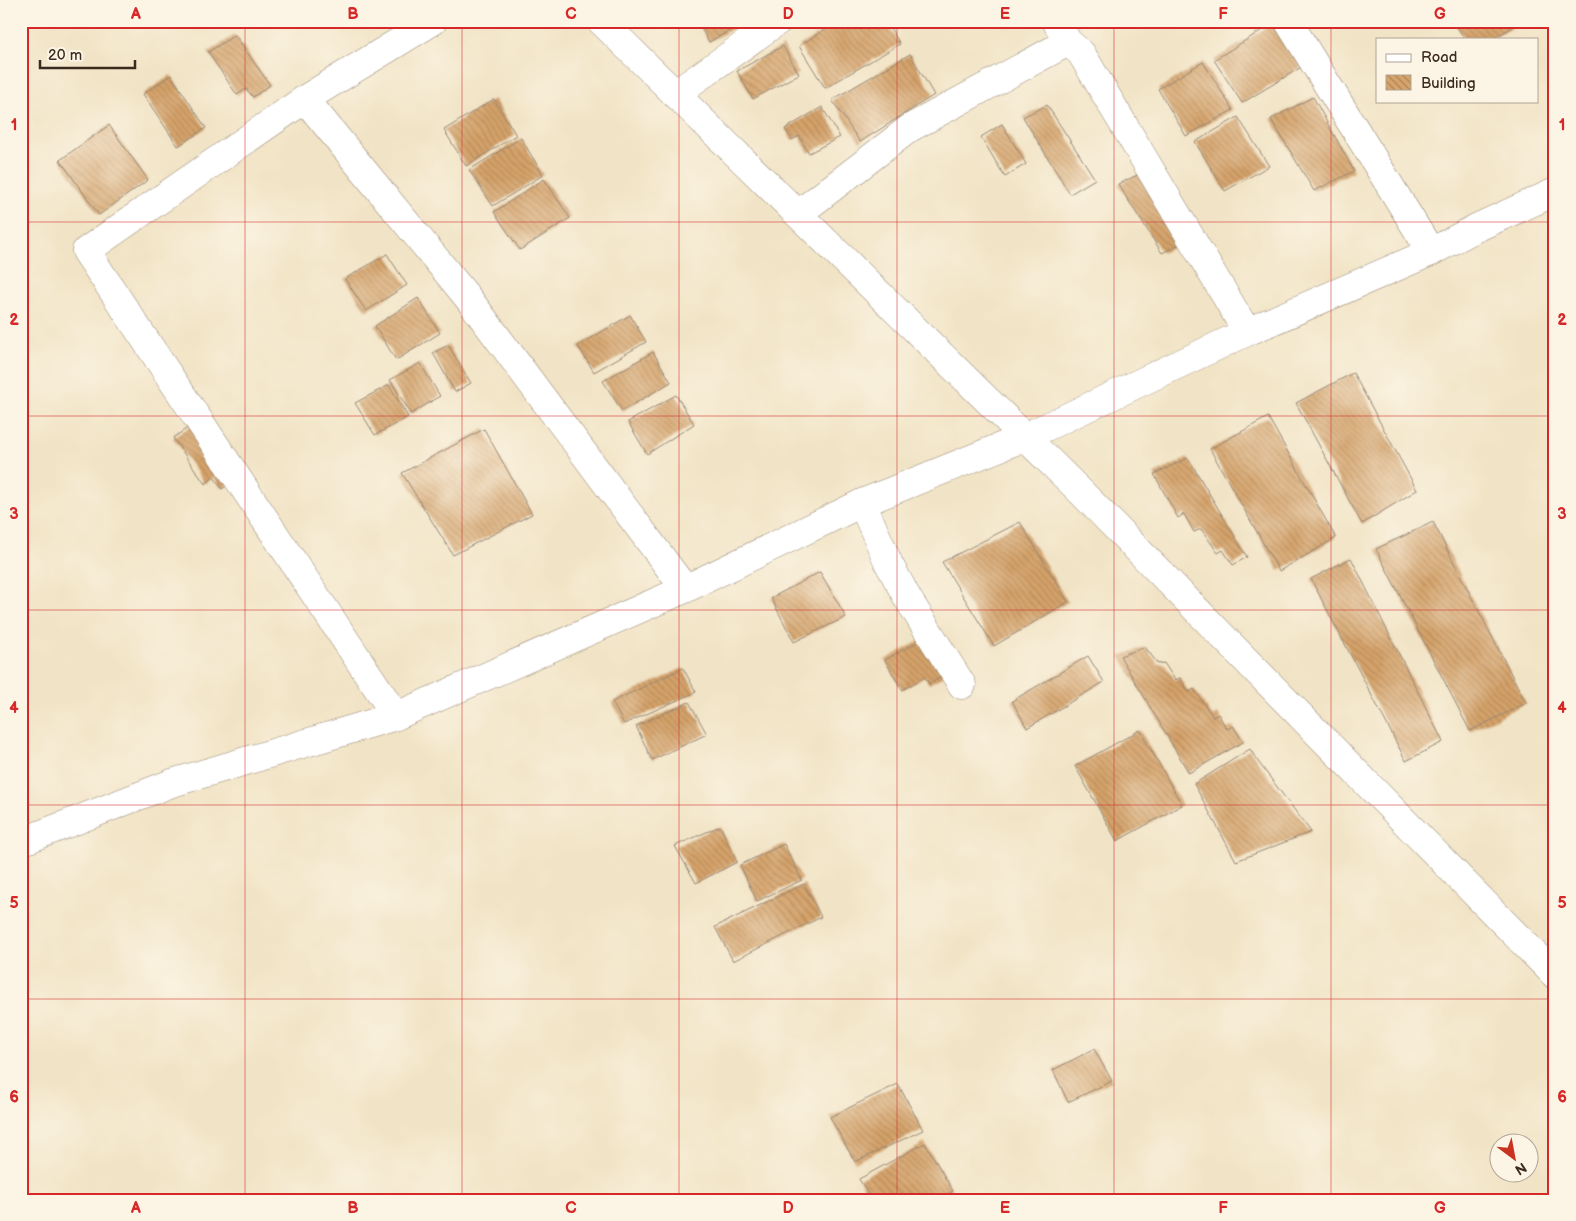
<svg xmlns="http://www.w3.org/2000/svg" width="1576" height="1221" font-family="'Balsamiq Sans',sans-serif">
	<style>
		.building { fill: url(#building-back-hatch) }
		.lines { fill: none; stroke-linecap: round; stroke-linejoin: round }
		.street-casing { stroke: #968672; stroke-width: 29 }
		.secondary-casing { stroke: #968672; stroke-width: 29 }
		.street { stroke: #fff; stroke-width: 28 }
		.secondary { stroke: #fff; stroke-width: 28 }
		.grid { fill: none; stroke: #d62828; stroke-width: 1; stroke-opacity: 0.55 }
		.neatline { fill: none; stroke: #d62828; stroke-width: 2 }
		.grid-label { font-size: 16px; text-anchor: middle; font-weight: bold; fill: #d62828 }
	</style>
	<defs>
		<pattern id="building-back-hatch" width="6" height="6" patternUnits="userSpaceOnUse" patternTransform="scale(1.25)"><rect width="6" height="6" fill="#d6a36a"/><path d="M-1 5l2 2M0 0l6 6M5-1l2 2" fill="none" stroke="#af8557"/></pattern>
	</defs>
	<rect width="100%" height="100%" fill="#fcf5e5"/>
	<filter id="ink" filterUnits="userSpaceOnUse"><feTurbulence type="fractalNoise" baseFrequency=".02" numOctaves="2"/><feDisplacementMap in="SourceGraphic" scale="10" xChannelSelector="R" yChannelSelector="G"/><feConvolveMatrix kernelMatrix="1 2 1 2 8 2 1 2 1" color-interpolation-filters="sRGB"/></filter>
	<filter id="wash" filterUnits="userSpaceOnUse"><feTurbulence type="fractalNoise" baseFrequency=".0096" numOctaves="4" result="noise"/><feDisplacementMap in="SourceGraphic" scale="20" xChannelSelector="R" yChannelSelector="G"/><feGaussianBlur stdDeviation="1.12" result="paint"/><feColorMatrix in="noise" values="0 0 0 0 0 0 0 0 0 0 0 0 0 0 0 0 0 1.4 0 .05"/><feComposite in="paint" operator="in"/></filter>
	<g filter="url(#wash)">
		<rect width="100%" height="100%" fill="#f1e3c5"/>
		<g id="blocks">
			<path class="building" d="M 697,21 L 739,21 L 741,24 L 709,42 Z
				M 838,21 L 886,21 L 900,44 L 825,88 L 799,46 Z
				M 1202,21 L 1213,21 L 1205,26 Z
				M 1453,21 L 1509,21 L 1513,27 L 1492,39 L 1465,39 Z
				M 1275,22 L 1303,66 L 1242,103 L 1214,60 Z
				M 235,35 L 270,85 L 253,97 L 246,89 L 237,95 L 208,52 Z
				M 783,46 L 799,74 L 753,99 L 737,71 Z
				M 910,54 L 934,95 L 860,142 L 832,100 Z
				M 1203,62 L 1233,110 L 1186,136 L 1158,89 Z
				M 171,75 L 206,128 L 178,146 L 143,94 Z
				M 1313,97 L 1354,171 L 1314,191 L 1271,119 Z
				M 494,99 L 516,135 L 466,166 L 444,130 Z
				M 1047,105 L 1095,179 L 1070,194 L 1023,117 Z
				M 822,107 L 840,137 L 809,153 L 799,136 L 792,140 L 785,129 Z
				M 1238,117 L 1269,166 L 1225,191 L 1195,142 Z
				M 1002,124 L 1026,164 L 1005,177 L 981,137 Z
				M 109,125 L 148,180 L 99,215 L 60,160 Z
				M 521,138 L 543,175 L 493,206 L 469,170 Z
				M 1142,173 L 1184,242 L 1162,253 L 1118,184 Z
				M 544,179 L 570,218 L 520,250 L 494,212 Z
				M 387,254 L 407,285 L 366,311 L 345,279 Z
				M 418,298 L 440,333 L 396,360 L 375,326 Z
				M 630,315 L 646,342 L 594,372 L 578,346 Z
				M 448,345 L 471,383 L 455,392 L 433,353 Z
				M 653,352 L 671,382 L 622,411 L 603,381 Z
				M 420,363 L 440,396 L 411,414 L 390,380 Z
				M 1353,373 L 1417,490 L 1362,524 L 1296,403 Z
				M 389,385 L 408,417 L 375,435 L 355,403 Z
				M 676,395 L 694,424 L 647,454 L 628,422 Z
				M 1268,417 L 1336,538 L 1279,571 L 1210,449 Z
				M 196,422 L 235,479 L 222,489 L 214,477 L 205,484 L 173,438 Z
				M 484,429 L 532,514 L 453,555 L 402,473 Z
				M 1188,458 L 1247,557 L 1233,565 L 1223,550 L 1218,553 L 1201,529 L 1194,532 L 1184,514 L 1178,518 L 1154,474 Z
				M 1020,522 L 1068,602 L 994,646 L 942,562 Z
				M 1433,522 L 1526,703 L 1470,731 L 1376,549 Z
				M 1351,558 L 1443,742 L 1406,761 L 1311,579 Z
				M 820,572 L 846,617 L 794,642 L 771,598 Z
				M 928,636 L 949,673 L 929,684 L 925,677 L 902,690 L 885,660 Z
				M 1145,647 L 1158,664 L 1164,663 L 1175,680 L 1180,678 L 1189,692 L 1194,689 L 1213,717 L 1218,714 L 1227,729 L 1233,726 L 1243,742 L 1189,773 L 1120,656 Z
				M 1088,656 L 1104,682 L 1027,728 L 1012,701 Z
				M 683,668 L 696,692 L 624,724 L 612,702 Z
				M 689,702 L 707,734 L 652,760 L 636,726 Z
				M 1140,730 L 1182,805 L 1117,841 L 1075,766 Z
				M 1250,749 L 1259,763 L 1311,832 L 1236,861 L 1194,784 Z
				M 720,826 L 737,862 L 696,883 L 675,846 Z
				M 784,844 L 802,880 L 757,901 L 740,865 Z
				M 804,884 L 821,917 L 733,961 L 715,927 Z
				M 1094,1049 L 1112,1081 L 1068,1102 L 1053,1070 Z
				M 898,1084 L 923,1130 L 855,1162 L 830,1117 Z
				M 925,1143 L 953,1191 L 937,1200 L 872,1200 L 859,1179 Z"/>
		</g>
	</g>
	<g filter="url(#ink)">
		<use href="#blocks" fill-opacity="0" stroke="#968672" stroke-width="1"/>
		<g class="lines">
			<defs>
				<path id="street" d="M 601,21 L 1081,492 L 1555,975
					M 1056,21 L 1068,42 L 1081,53 L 1247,332
					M 1288,21 L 1431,252
					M 675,94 L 778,21
					M 305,99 L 468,298 L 685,589
					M 798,214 L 910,128 L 1068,42
					M 862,503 L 889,564 L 908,599 L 962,685
					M 396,716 L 86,251 L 305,99 L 433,21"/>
				<path id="secondary" d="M 21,842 L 172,783 L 396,716 L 685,589 L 862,503 L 1025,437 L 1247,332 L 1431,252 L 1476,228 L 1555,192"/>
			</defs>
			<use href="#street" class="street-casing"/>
			<use href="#secondary" class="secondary-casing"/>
			<use href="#street" class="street"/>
			<use href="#secondary" class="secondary"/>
		</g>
	</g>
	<path class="grid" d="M 245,21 L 245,1200M 462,21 L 462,1200M 679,21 L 679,1200M 897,21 L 897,1200M 1114,21 L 1114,1200M 1331,21 L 1331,1200M 21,222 L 1555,222M 21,416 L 1555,416M 21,610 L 1555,610M 21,805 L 1555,805M 21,999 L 1555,999"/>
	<rect width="1576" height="1221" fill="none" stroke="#fcf5e5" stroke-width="55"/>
	<rect x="1376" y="38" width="162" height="65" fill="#fcf5e5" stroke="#afa495"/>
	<rect x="1386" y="54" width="25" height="8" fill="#ffffff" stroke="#afa495"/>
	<text x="1421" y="62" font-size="15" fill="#3b2a1e">Road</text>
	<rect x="1386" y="75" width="25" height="15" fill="url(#building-back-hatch)" stroke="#afa495"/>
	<text x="1421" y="88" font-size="15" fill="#3b2a1e">Building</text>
	<g transform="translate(1514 1158) rotate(148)"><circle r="24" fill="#fcf5e5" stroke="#afa495"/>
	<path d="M0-4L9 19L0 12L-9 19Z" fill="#c8321e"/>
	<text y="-8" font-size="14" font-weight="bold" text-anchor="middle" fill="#3b2a1e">N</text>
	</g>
	<path d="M40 60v8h95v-8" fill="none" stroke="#3b2a1e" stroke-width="2.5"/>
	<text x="48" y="60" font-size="15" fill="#3b2a1e" stroke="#fcf5e5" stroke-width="4" paint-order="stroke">20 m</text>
	<rect x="28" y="28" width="1520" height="1166" class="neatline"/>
	<g class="grid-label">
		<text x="136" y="19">A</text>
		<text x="353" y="19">B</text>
		<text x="571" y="19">C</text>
		<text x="788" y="19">D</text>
		<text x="1005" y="19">E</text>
		<text x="1223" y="19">F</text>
		<text x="1440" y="19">G</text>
		<text x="14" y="130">1</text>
		<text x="1562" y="130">1</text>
		<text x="14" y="325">2</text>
		<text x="1562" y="325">2</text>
		<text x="14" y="519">3</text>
		<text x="1562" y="519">3</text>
		<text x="14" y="713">4</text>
		<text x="1562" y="713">4</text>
		<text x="14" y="908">5</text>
		<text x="1562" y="908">5</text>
		<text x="14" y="1102">6</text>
		<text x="1562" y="1102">6</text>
		<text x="136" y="1213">A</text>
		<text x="353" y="1213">B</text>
		<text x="571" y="1213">C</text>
		<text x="788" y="1213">D</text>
		<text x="1005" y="1213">E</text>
		<text x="1223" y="1213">F</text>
		<text x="1440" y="1213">G</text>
	</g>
</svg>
